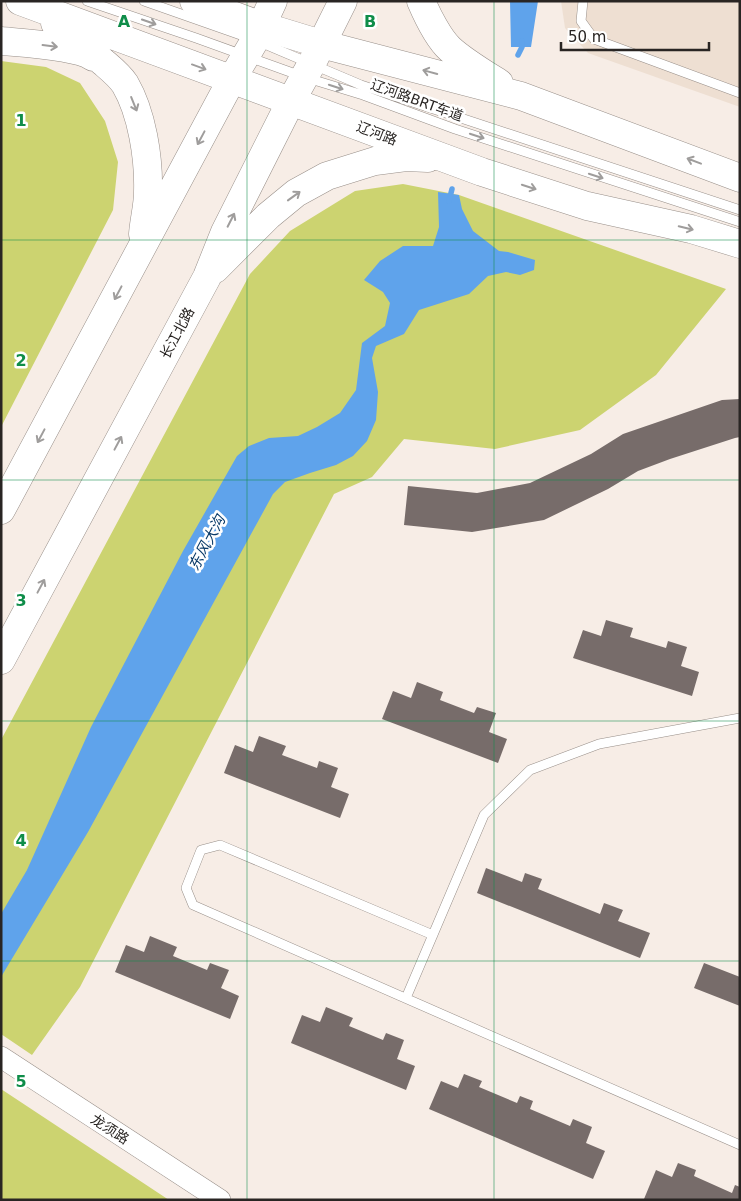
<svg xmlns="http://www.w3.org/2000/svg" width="741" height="1201" font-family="'DejaVu Sans','Noto Sans SC',sans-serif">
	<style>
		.built { fill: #eedfd2 }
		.green { fill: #ccd370 }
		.water { fill: #5fa3eb }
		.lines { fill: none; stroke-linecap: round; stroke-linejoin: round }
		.stream { stroke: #5fa3eb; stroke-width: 5.5 }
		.building { fill: #776c6a }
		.service-casing { stroke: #988f89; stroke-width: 10 }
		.tertiary-casing { stroke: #988f89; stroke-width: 22 }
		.primary-casing { stroke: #988f89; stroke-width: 29 }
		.service { stroke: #fff; stroke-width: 9 }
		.tertiary { stroke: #fff; stroke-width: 21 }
		.primary { stroke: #fff; stroke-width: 28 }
		.oneway { stroke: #9f9d9c }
		.grid { fill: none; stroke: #0f8d49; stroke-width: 1; stroke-opacity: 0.55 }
		.labels { text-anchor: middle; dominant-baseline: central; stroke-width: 5; stroke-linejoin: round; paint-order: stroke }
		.street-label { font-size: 14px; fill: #292523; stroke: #fff }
		.water-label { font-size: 15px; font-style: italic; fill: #0a3b69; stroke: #fff }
		.grid-label { font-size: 16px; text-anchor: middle; font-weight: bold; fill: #0f8d49; stroke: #fff; stroke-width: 5; stroke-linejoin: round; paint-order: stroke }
	</style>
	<rect width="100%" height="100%" fill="#f7ede6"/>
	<path class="built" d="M 561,1 L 740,1 L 740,107 L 588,53 L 565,28 Z"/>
	<path class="green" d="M 1,61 L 46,67 L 80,83 L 105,121 L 118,162 L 113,210 L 1,427 Z
		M 403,184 L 459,195 L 726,289 L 656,375 L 580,430 L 495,449 L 404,439 L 372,477 L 334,494 L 80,987 L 32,1055 L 1,1034 L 1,740 L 250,274 L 290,231 L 355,191 Z
		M 1,1089 L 169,1200 L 1,1200 Z"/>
	<path class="water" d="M 510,1 L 538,1 L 531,47 L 511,47 Z
		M 438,192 L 459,195 L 462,209 L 473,231 L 499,251 L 508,252 L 535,260 L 534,270 L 520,275 L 506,272 L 488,276 L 469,294 L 419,310 L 404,334 L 376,346 L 372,358 L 378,392 L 376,420 L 367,441 L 353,456 L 336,465 L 310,473 L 285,482 L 273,494 L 88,832 L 1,977 L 1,914 L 27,870 L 91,727 L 183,551 L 237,456 L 249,446 L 269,438 L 298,436 L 317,427 L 340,413 L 356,390 L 362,343 L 385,326 L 390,303 L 383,292 L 364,280 L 380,261 L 403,246 L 433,246 L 439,227 Z"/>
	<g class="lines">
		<path class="stream" d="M 518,55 L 522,47 L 522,41
			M 449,201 L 452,189"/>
	</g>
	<path class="building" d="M 740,399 L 740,437 L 735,438 L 670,459 L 638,471 L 608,489 L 544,520 L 472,532 L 404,525 L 408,486 L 477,493 L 530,483 L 591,454 L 623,434 L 722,400 Z
		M 606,620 L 633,628 L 630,637 L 666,648 L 668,641 L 687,647 L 681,666 L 699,672 L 692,696 L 573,658 L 583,630 L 601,636 Z
		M 417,682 L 443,692 L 440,700 L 474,713 L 477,707 L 496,713 L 489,732 L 507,739 L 498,763 L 382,719 L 393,691 L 411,698 Z
		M 259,736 L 286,746 L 282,755 L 317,768 L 319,761 L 338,768 L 331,787 L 349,794 L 340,818 L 224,773 L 235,745 L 253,752 Z
		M 486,868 L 522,882 L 525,873 L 542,879 L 538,889 L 600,914 L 604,903 L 623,910 L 618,921 L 650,933 L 640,958 L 477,893 Z
		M 150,936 L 177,947 L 173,956 L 207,970 L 210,963 L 229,970 L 221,988 L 239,996 L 230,1019 L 115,972 L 126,945 L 144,952 Z
		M 704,963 L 740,977 L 740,1006 L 694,988 Z
		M 326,1007 L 353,1018 L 349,1026 L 383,1040 L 386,1033 L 404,1040 L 397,1059 L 415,1066 L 406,1090 L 291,1043 L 302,1015 L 320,1022 Z
		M 464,1074 L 482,1081 L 479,1087 L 517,1103 L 520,1096 L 533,1101 L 530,1109 L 570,1126 L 573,1119 L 592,1127 L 586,1143 L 605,1151 L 593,1179 L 429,1109 L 441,1081 L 458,1088 Z
		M 678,1163 L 696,1170 L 694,1176 L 732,1193 L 735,1185 L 740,1187 L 740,1200 L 647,1200 L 644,1199 L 656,1170 L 672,1177 Z"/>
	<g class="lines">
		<defs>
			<path id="service" d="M 87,1 L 196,38 L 304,77 L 363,95 L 455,129 L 740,222
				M 144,1 L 255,40 L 361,85 L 740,210
				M 583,1 L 581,21 L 594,39 L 740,93
				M 433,935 L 220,845 L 201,850 L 186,888 L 193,905 L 740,1145
				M 406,998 L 484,815 L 530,770 L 599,744 L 740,718"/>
			<path id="tertiary" d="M 1,1057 L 220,1200"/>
			<path id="primary" d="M 20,1 L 482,172 L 587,206 L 691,229 L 740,244
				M 194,1 L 262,26 L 321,44 L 521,96 L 740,178
				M 421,1 C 427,15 439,39 450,49 C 463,61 483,73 499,83
				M 55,23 C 72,35 87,48 103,62 C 110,68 119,75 125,84 C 142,113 149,158 148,192 C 148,206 144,220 143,234
				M 1,41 C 22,43 77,46 93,57
				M 215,269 L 268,216 L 296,193 L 327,176 L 375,161 L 406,157 L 428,158
				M 1,510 L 232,79 L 255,40 L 273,1
				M 1,660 L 207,277 L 225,232 L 291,101 L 311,65 L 343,1"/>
		</defs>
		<use href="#service" class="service-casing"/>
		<use href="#tertiary" class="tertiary-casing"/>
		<use href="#primary" class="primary-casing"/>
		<use href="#service" class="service"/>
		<use href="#tertiary" class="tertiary"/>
		<use href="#primary" class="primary"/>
	</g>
	<defs><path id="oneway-shaft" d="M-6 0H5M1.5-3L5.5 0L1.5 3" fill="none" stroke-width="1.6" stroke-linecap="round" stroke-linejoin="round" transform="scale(1.25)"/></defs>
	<g class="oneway">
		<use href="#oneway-shaft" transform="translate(149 22) rotate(19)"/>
		<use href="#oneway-shaft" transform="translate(50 46) rotate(7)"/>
		<use href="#oneway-shaft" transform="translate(199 67) rotate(20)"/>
		<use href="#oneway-shaft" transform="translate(430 72) rotate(-165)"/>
		<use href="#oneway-shaft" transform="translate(336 87) rotate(18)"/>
		<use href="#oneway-shaft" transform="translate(134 104) rotate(68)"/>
		<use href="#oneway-shaft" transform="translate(477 136) rotate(18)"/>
		<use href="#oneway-shaft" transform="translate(201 138) rotate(118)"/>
		<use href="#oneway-shaft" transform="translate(694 161) rotate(-159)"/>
		<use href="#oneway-shaft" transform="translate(596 176) rotate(18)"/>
		<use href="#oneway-shaft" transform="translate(529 187) rotate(18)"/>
		<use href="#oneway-shaft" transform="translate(294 196) rotate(-36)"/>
		<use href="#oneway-shaft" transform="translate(231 220) rotate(-63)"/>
		<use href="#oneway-shaft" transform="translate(686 228) rotate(14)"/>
		<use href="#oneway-shaft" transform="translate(118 293) rotate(118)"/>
		<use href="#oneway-shaft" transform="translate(41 436) rotate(118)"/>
		<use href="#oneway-shaft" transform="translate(118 443) rotate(-62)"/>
		<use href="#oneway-shaft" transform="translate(41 586) rotate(-62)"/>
	</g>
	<path class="grid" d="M 247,1 L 247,1200M 494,1 L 494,1200M 1,240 L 740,240M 1,480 L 740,480M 1,721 L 740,721M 1,961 L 740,961"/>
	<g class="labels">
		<g class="street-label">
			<text transform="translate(417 100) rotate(20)">辽河路BRT车道</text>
			<text transform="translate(377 133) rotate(21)">辽河路</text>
			<text transform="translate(177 333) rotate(-62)">长江北路</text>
			<text transform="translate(110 1129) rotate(33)">龙须路</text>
		</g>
		<g class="water-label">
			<text transform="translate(207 543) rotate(-62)">东风大沟</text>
		</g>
	</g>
	<g class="grid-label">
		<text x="124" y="27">A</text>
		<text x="370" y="27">B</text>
		<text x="21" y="126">1</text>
		<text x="21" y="366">2</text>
		<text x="21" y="606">3</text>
		<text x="21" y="846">4</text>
		<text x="21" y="1087">5</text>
	</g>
	<rect width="741" height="1201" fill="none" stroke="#292523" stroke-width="5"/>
	<path d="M561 42v8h148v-8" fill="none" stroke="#292523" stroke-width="2.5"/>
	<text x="568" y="42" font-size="15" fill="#292523" stroke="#ffffff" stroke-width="4" paint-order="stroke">50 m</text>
</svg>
